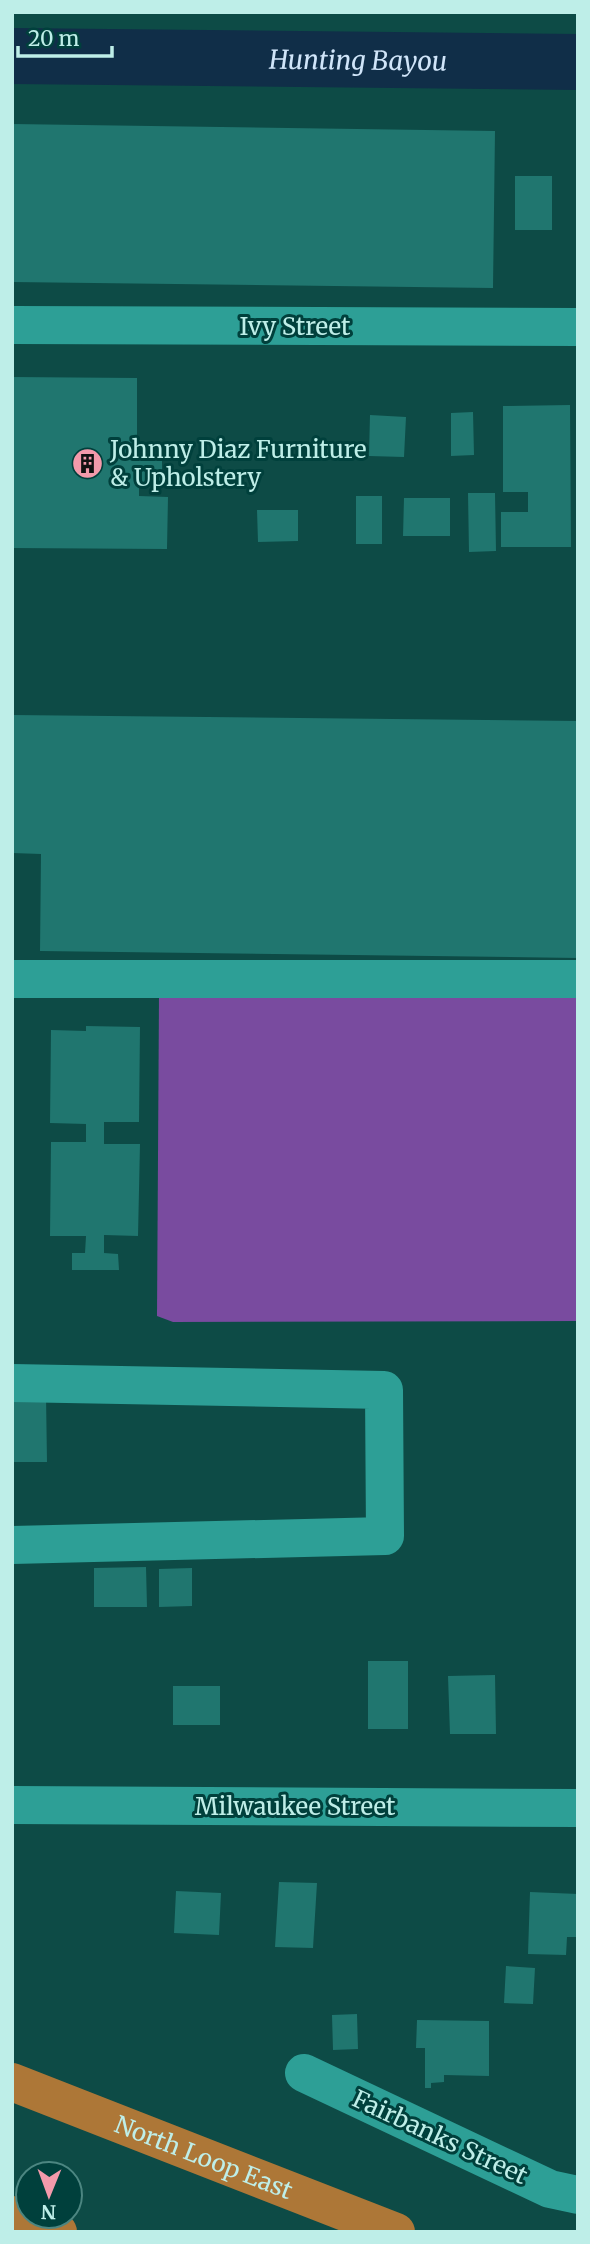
<svg xmlns="http://www.w3.org/2000/svg" width="590" height="2244" font-family="Merriweather,serif">
	<style>
		.green { fill: #794b9f }
		.lines { fill: none; stroke-linecap: round; stroke-linejoin: round }
		.river { stroke: #102e48; stroke-width: 56 }
		.building { fill: #20766f }
		.minor { stroke: #2d9f96; stroke-width: 38 }
		.highway { stroke: #ad7737; stroke-width: 38 }
		.labels { text-anchor: middle; dominant-baseline: central; stroke-width: 6; stroke-linejoin: round; paint-order: stroke }
		.street-label { font-size: 24px; fill: #beeee8; stroke: #00403c }
		.poi-label { font-size: 24px; fill: #beeee8; stroke: #00403c; text-anchor: start }
		.water-label { font-size: 26px; font-style: italic; fill: #d0e5f9; stroke: #00403c }
	</style>
	<rect width="100%" height="100%" fill="#0d4b46"/>
	<path class="green" d="M 159,995 L 578,997 L 578,1321 L 173,1322 L 157,1316 Z"/>
	<g class="lines">
		<path class="river" id="s1" d="M 12,56 L 578,62"/>
	</g>
	<path class="building" d="M 12,124 L 495,131 L 493,288 L 12,282 Z
		M 515,176 L 552,176 L 552,230 L 515,230 Z
		M 12,377 L 137,378 L 137,443 L 162,443 L 162,483 L 139,483 L 139,496 L 168,497 L 167,549 L 12,548 Z
		M 570,405 L 571,547 L 501,547 L 501,512 L 528,512 L 528,492 L 503,492 L 503,406 Z
		M 473,412 L 474,455 L 451,456 L 451,413 Z
		M 370,415 L 406,417 L 404,457 L 369,456 Z
		M 468,493 L 495,493 L 496,551 L 469,552 Z
		M 356,496 L 382,496 L 382,544 L 356,544 Z
		M 404,498 L 450,498 L 450,536 L 403,536 Z
		M 257,510 L 298,510 L 298,541 L 258,542 Z
		M 12,715 L 578,721 L 578,958 L 40,951 L 41,854 L 12,853 Z
		M 86,1026 L 140,1027 L 139,1122 L 104,1122 L 104,1144 L 140,1144 L 138,1236 L 104,1235 L 104,1253 L 118,1254 L 119,1270 L 72,1270 L 72,1253 L 85,1253 L 86,1236 L 50,1236 L 51,1142 L 86,1142 L 86,1124 L 50,1123 L 51,1030 L 86,1031 Z
		M 12,1395 L 46,1395 L 47,1462 L 12,1462 Z
		M 146,1567 L 147,1607 L 94,1607 L 94,1568 Z
		M 192,1568 L 192,1606 L 159,1607 L 159,1569 Z
		M 368,1661 L 408,1661 L 408,1729 L 368,1729 Z
		M 495,1675 L 496,1734 L 450,1734 L 448,1676 Z
		M 173,1686 L 220,1686 L 220,1725 L 173,1725 Z
		M 279,1882 L 317,1883 L 313,1948 L 275,1947 Z
		M 176,1891 L 221,1893 L 219,1935 L 174,1933 Z
		M 530,1892 L 578,1894 L 578,1937 L 567,1937 L 566,1955 L 528,1954 Z
		M 506,1966 L 535,1968 L 533,2004 L 504,2003 Z
		M 357,2014 L 358,2049 L 333,2050 L 332,2015 Z
		M 417,2020 L 489,2021 L 489,2076 L 444,2075 L 444,2082 L 431,2083 L 431,2088 L 425,2088 L 425,2048 L 416,2048 Z"/>
	<g class="lines">
		<path class="minor" d="M 12,325 L 578,327
			M 12,979 L 578,979
			M 12,1383 L 384,1390 L 385,1536 L 12,1545
			M 12,1805 L 578,1808
			M 304,2073 L 550,2189 L 578,2195"/>
		<g class="highway">
			<path id="s2" d="M 12,2082 L 396,2232"/>
			<path d="M 12,2215 L 58,2232"/>
		</g>
	</g>
	<defs>
		<symbol id="building-disc" viewBox="-11 -11 22 22"><circle r="9.5" fill="#f39aab" stroke="#00403c"/><path d="M-4-6H4V6H1V3H-1V6H-4ZM-2.5-4.3h1.7v1.8h-1.7ZM.8-4.3h1.7v1.8H.8ZM-2.5-1h1.7V.8h-1.7ZM.8-1h1.7V.8H.8Z" fill="#111"/></symbol>
	</defs>
	<g fill-rule="evenodd">
		<use href="#building-disc" x="70" y="446" width="35" height="35"/>
	</g>
	<g class="labels">
		<g class="street-label">
			<text x="295" y="326">Ivy Street</text>
			<text x="295" y="1806">Milwaukee Street</text>
			<text transform="translate(440 2137) rotate(25)">Fairbanks Street</text>
			<text stroke="none"><textPath href="#s2" startOffset="206">North Loop East</textPath></text>
		</g>
		<g class="poi-label">
			<text x="110" y="449">Johnny Diaz Furniture<tspan x="110" dy="28">&amp; Upholstery</tspan></text>
		</g>
		<g class="water-label">
			<text stroke="none"><textPath href="#s1" startOffset="346">Hunting Bayou</textPath></text>
		</g>
	</g>
	<rect width="590" height="2244" fill="none" stroke="#beeee8" stroke-width="28"/>
	<g transform="translate(49 2195) rotate(181)"><circle r="33" fill="#00403c" stroke="#4c8681" stroke-width="2"/>
	<path d="M0-5L12 26L0 18L-12 26Z" fill="#f39aab"/>
	<text y="-10" font-size="19" font-weight="bold" text-anchor="middle" fill="#beeee8">N</text>
	</g>
	<path d="M18 46v10h94v-10" fill="none" stroke="#beeee8" stroke-width="3.5"/>
	<text x="28" y="46" font-size="21" fill="#beeee8" stroke="#00403c" stroke-width="5" paint-order="stroke">20 m</text>
</svg>
